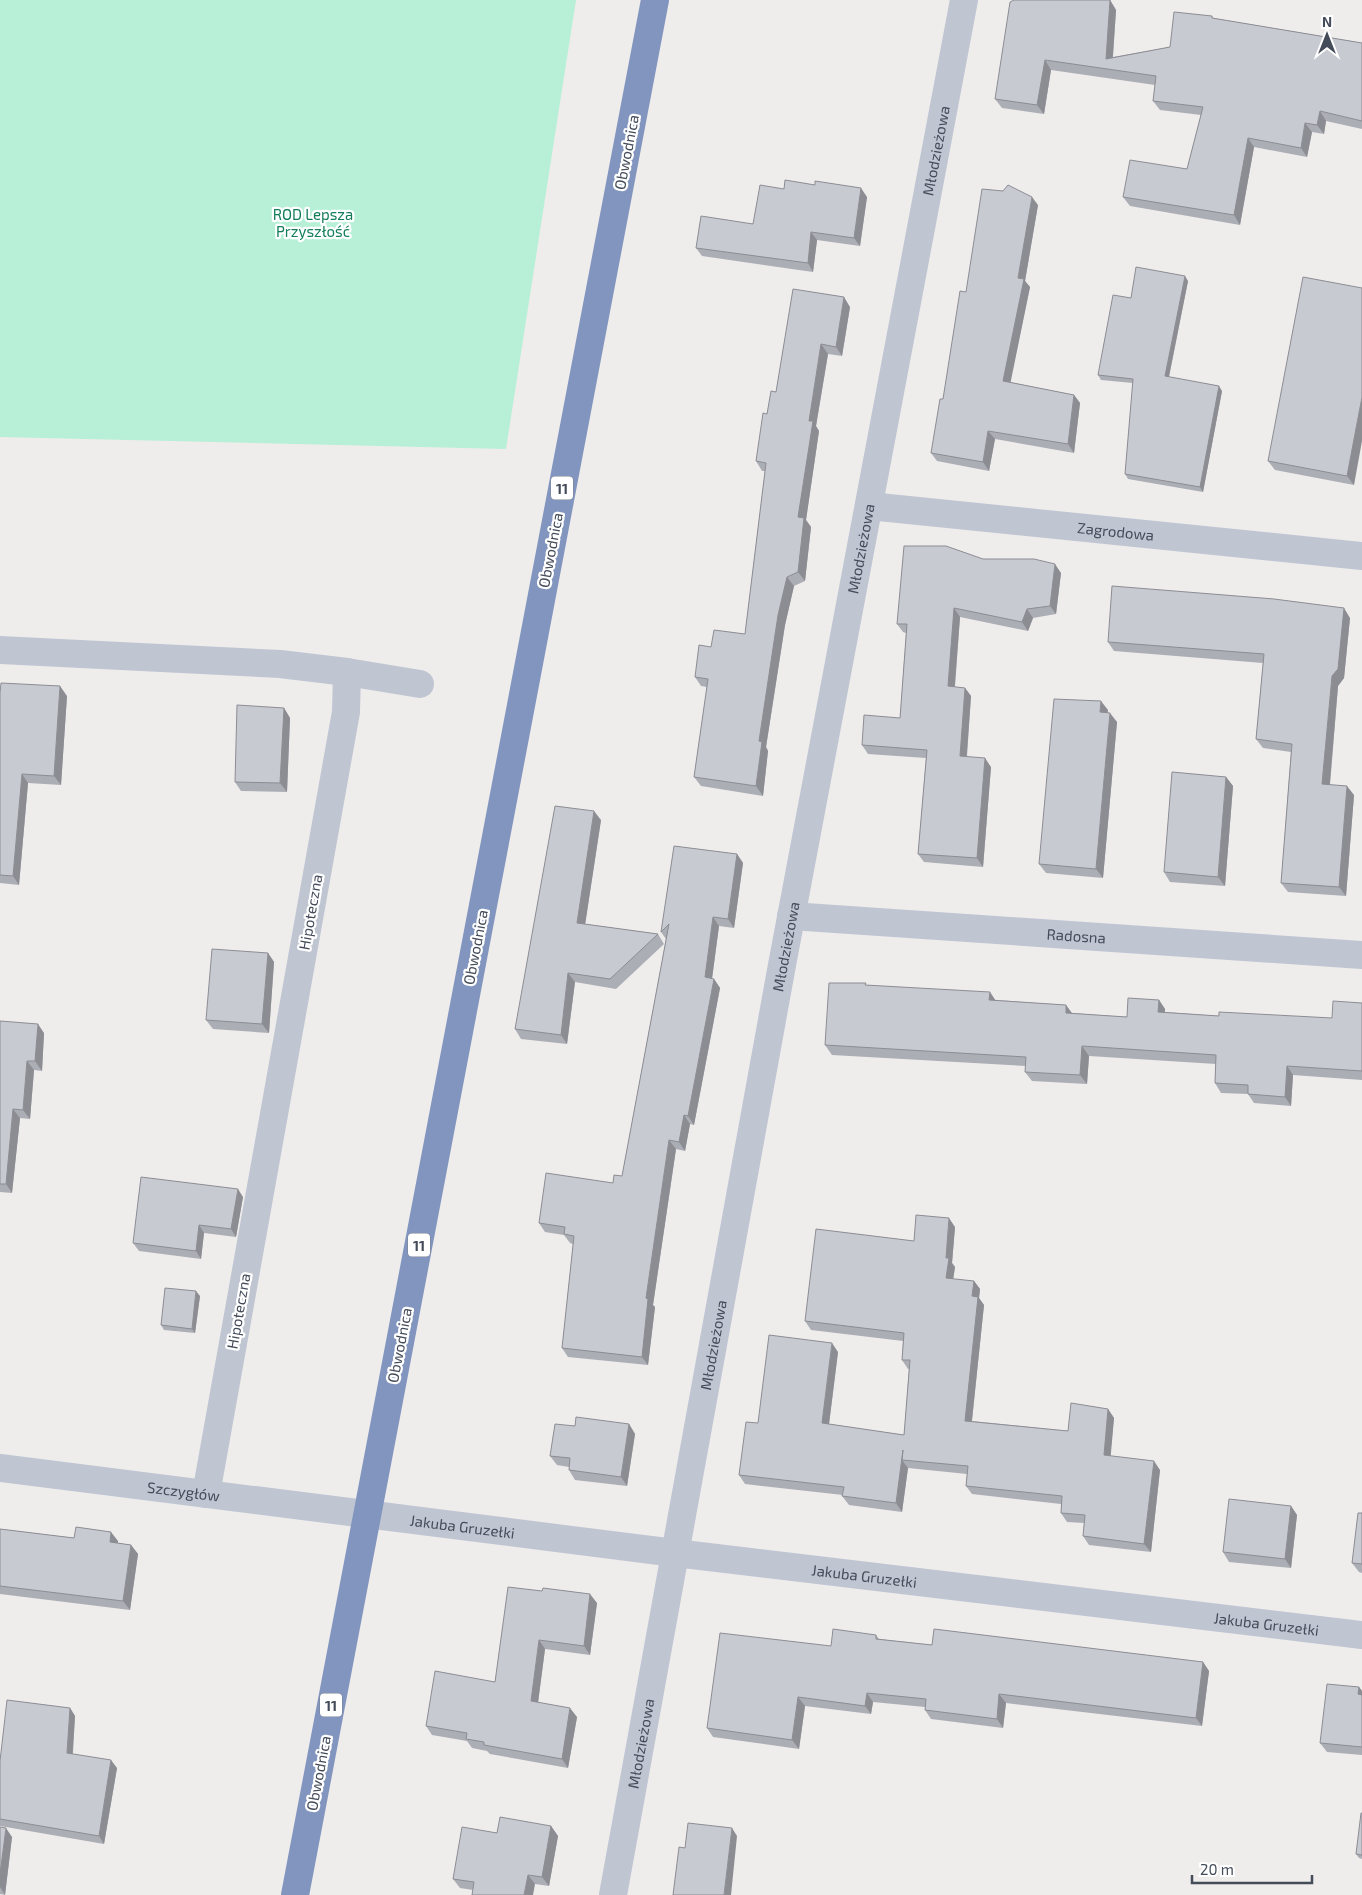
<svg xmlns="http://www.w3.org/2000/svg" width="1362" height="1895" font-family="'Exo 2',sans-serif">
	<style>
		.green { fill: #b7f0d6 }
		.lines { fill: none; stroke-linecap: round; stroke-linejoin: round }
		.street { stroke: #bfc6d2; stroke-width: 28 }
		.highway { stroke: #8195be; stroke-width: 28 }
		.wall { fill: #acaeb5 }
		.shaded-wall { fill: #8c8d93 }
		.building { fill: #c8cad2; stroke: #8c8d93 }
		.labels { text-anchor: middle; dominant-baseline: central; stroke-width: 4.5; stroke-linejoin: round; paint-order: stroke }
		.shield { fill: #fff; stroke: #7c828c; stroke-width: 1 }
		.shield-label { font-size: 14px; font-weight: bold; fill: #444c5a }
		.street-label { font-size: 15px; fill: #444c5a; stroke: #fff }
		.park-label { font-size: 15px; fill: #137d59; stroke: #fff }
	</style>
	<rect width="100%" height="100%" fill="#efecec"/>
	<path class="green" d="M 0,0 L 576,0 L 506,449 L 0,437 Z"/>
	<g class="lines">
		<g class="street">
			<path id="s1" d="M 869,506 L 1362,556"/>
			<path d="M 0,650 L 280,664 L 347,672 L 346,712 L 206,1494"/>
			<path d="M 347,672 L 420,684"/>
			<path id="s2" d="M 791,916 L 1362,955"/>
			<path id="s3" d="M 0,1468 L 675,1553 L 1362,1635"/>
			<path id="s4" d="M 613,1895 L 782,965 L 964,0"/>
		</g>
		<path class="highway" d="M 295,1895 L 655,0"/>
	</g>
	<path class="wall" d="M 1110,0 L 1116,10 L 1113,57 L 1170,47 L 1212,16 L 1213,18 L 1362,43 L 1362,129 L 1326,121 L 1324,134 L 1312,132 L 1307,157 L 1254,147 L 1240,225 L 1130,206 L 1123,197 L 1187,169 L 1201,115 L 1160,110 L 1153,101 L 1155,85 L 1051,70 L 1044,114 L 1002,108 L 995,99 Z
		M 784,189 L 867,197 L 860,246 L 817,240 L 813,272 L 702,256 L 696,248 L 753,224 Z
		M 1038,205 L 1025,281 L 1030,287 L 1010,382 L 1074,395 L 1080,403 L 1074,453 L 995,439 L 989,471 L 937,461 L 931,453 L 966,292 Z
		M 1188,281 L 1169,377 L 1222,391 L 1203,492 L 1128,479 L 1125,474 L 1133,383 L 1101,380 L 1098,375 L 1131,298 Z
		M 1362,288 L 1354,485 L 1275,470 L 1268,461 Z
		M 850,307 L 842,356 L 828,354 L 816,426 L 819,431 L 806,520 L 811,527 L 805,581 L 794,586 L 785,625 L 766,747 L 768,751 L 763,796 L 701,786 L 694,777 L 707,687 L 701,686 L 695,677 L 711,647 L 745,634 L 765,471 L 762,471 L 756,461 L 767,414 L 776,392 Z
		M 983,559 L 1061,573 L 1056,614 L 1033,618 L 1028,631 L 960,617 L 955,687 L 965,688 L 971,696 L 967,757 L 991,767 L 983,867 L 924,862 L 918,854 L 926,758 L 868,754 L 862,745 L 900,718 L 906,633 L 903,632 L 897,624 Z
		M 1350,618 L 1344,678 L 1338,686 L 1330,785 L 1354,795 L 1346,896 L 1288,892 L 1281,883 L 1291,752 L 1263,748 L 1256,739 L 1263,663 L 1114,651 L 1108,642 Z
		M 0,693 L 67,696 L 61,785 L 28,783 L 19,885 L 0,883 Z
		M 284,708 L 290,718 L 287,792 L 241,791 L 235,782 Z
		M 1108,710 L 1107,713 L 1117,722 L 1103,878 L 1046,873 L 1039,864 Z
		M 1226,777 L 1233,786 L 1225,886 L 1170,882 L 1164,872 Z
		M 601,820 L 585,924 L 658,934 L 664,944 L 616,989 L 575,982 L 567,1044 L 521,1039 L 515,1029 Z
		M 737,854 L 743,863 L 734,928 L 719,926 L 712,979 L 714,979 L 720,988 L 694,1125 L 690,1124 L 685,1151 L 676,1149 L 653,1305 L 655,1307 L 648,1365 L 568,1357 L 562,1348 L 573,1244 L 570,1243 L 564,1235 L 545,1232 L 539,1223 L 613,1183 L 622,1176 L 666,939 L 661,932 Z
		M 268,953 L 274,962 L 269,1033 L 213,1029 L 206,1020 Z
		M 867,985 L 995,1000 L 1066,1005 L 1072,1013 L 1127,1017 L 1159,1000 L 1165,1009 L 1165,1012 L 1219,1016 L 1332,1018 L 1362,1003 L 1362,1080 L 1293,1075 L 1291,1106 L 1254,1103 L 1248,1094 L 1221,1093 L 1215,1083 L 1216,1064 L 1089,1056 L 1087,1084 L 1032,1081 L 1025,1072 L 1026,1066 L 832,1055 L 825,1045 Z
		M 0,1021 L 44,1033 L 42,1071 L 34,1070 L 30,1119 L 20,1118 L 12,1193 L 0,1192 Z
		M 243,1197 L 236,1237 L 204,1233 L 201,1259 L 139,1251 L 133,1243 Z
		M 955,1227 L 952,1263 L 955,1267 L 953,1279 L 974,1281 L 980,1289 L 979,1298 L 984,1305 L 972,1421 L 1068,1431 L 1108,1409 L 1114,1418 L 1110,1456 L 1160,1470 L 1151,1552 L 1089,1545 L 1083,1536 L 1084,1523 L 1067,1522 L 1061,1513 L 1061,1504 L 972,1494 L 966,1486 L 967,1474 L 908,1468 L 902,1512 L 849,1505 L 842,1496 L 843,1495 L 745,1484 L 739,1475 L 758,1423 L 838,1352 L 829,1424 L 904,1435 L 909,1369 L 908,1369 L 902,1360 L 903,1341 L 811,1330 L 805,1321 L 914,1241 Z
		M 200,1296 L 195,1333 L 164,1330 L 161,1325 Z
		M 629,1424 L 635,1434 L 627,1486 L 575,1480 L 569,1470 L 569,1467 L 557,1465 L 550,1456 L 575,1426 Z
		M 1291,1506 L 1297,1515 L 1291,1568 L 1229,1562 L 1223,1552 Z
		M 1362,1513 L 1362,1573 L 1359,1572 L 1352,1563 Z
		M 0,1529 L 74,1538 L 118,1541 L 118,1543 L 131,1545 L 138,1554 L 130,1610 L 0,1594 Z
		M 542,1591 L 597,1603 L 590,1655 L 545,1649 L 538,1703 L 577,1717 L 568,1768 L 490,1754 L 487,1751 L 472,1748 L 467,1741 L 432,1735 L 426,1726 L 495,1682 Z
		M 876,1635 L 879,1639 L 932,1645 L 1203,1662 L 1209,1671 L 1202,1726 L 1006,1703 L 1003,1728 L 931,1719 L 925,1710 L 925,1707 L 873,1702 L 871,1714 L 805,1706 L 799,1749 L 713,1737 L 707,1728 L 831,1646 Z
		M 1359,1687 L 1362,1691 L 1362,1755 L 1327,1752 L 1320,1743 Z
		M 70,1708 L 75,1716 L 73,1754 L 117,1768 L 104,1844 L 0,1826 L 0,1761 Z
		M 1362,1813 L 1362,1859 L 1359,1858 L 1356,1854 Z
		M 551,1826 L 558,1836 L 549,1886 L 535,1884 L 473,1890 L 460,1888 L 453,1879 L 497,1833 Z
		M 0,1827 L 12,1837 L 5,1895 L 0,1894 Z"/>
	<path class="shaded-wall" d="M 1110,0 L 1116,10 L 1112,68 L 1106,59 Z
		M 1045,60 L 1051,70 L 1044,114 L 1037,105 Z
		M 1320,111 L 1326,121 L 1324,134 L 1317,125 Z
		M 1305,123 L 1312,132 L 1307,157 L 1301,148 Z
		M 1248,138 L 1254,147 L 1240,225 L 1234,215 Z
		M 861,188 L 867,197 L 860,246 L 854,238 Z
		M 1032,197 L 1038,205 L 1025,281 L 1030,287 L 1009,390 L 1003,381 L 1018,278 Z
		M 811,232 L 817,240 L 813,272 L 808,263 Z
		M 1185,276 L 1188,281 L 1168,381 L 1165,376 Z
		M 844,297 L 850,307 L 842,356 L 836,347 Z
		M 821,344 L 828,354 L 816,426 L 819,431 L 806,520 L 811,527 L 805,581 L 798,572 L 798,517 L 809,421 Z
		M 1219,386 L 1222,391 L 1203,492 L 1200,487 Z
		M 1074,395 L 1080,403 L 1074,453 L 1068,444 Z
		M 1362,397 L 1362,441 L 1354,485 L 1347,476 Z
		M 988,431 L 995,439 L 989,471 L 983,462 Z
		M 1055,564 L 1061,573 L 1056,614 L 1050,606 Z
		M 787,577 L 794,586 L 785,625 L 766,747 L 768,751 L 763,796 L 756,786 L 759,741 L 778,615 Z
		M 954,608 L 960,617 L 954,695 L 948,686 Z
		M 1344,608 L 1350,618 L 1344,678 L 1338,686 L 1329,793 L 1322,784 L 1332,676 Z
		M 1027,609 L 1033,618 L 1028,631 L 1022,622 Z
		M 60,686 L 67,696 L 61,785 L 54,776 Z
		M 965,688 L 971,696 L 966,765 L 960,756 Z
		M 1101,701 L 1108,710 L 1107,722 L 1100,712 Z
		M 284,708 L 290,718 L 287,792 L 280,783 Z
		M 1110,713 L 1117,722 L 1103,878 L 1096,869 Z
		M 985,758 L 991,767 L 983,867 L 977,858 Z
		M 22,774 L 28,783 L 19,885 L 13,876 Z
		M 1226,777 L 1233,786 L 1225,886 L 1218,877 Z
		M 1347,786 L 1354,795 L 1346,896 L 1339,887 Z
		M 594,811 L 601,820 L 584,932 L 577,923 Z
		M 737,854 L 743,863 L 734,928 L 728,919 Z
		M 713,917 L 719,926 L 711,986 L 705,977 Z
		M 268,953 L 274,962 L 269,1033 L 262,1024 Z
		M 568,973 L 575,982 L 567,1044 L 561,1035 Z
		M 714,979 L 720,988 L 694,1125 L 688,1116 Z
		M 990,992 L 996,1001 L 989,1000 Z
		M 1159,1000 L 1165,1009 L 1165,1021 L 1158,1012 Z
		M 1066,1005 L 1073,1015 L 1066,1013 Z
		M 38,1024 L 44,1033 L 42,1071 L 35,1061 Z
		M 1082,1046 L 1089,1056 L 1087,1084 L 1080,1075 Z
		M 27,1061 L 34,1070 L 30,1119 L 23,1110 Z
		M 1287,1066 L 1293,1075 L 1291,1106 L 1285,1097 Z
		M 13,1109 L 20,1118 L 12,1193 L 6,1184 Z
		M 684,1115 L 690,1124 L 685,1151 L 679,1142 Z
		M 669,1140 L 676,1149 L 653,1305 L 655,1307 L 648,1365 L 642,1357 L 646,1298 Z
		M 238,1189 L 243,1197 L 236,1237 L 231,1229 Z
		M 949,1218 L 955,1227 L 952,1263 L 955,1267 L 952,1287 L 946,1278 L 946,1258 Z
		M 199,1225 L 204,1233 L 201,1259 L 196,1251 Z
		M 974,1281 L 980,1289 L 979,1298 L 984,1305 L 971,1429 L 965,1421 L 972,1296 Z
		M 196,1291 L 200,1296 L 195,1333 L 192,1329 Z
		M 832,1343 L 838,1352 L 828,1432 L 822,1423 Z
		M 1108,1409 L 1114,1418 L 1110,1464 L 1104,1455 Z
		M 629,1424 L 635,1434 L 627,1486 L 621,1477 Z
		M 903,1450 L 902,1460 L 908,1468 L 902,1512 L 896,1503 Z
		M 1154,1461 L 1160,1470 L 1151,1552 L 1144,1544 Z
		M 1291,1506 L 1297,1515 L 1291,1568 L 1285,1559 Z
		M 111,1532 L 118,1541 L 117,1552 L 110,1542 Z
		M 131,1545 L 138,1554 L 130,1610 L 123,1601 Z
		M 590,1594 L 597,1603 L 590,1655 L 584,1646 Z
		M 539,1640 L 545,1649 L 537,1710 L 531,1701 Z
		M 1203,1662 L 1209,1671 L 1202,1726 L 1196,1718 Z
		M 1359,1687 L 1362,1691 L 1362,1700 L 1358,1694 Z
		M 867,1693 L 873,1702 L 871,1714 L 865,1706 Z
		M 999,1694 L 1006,1703 L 1003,1728 L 997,1719 Z
		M 798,1697 L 805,1706 L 799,1749 L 792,1740 Z
		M 70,1708 L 75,1716 L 72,1761 L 67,1753 Z
		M 570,1708 L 577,1717 L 568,1768 L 562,1759 Z
		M 111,1760 L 117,1768 L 104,1844 L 99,1836 Z
		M 551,1826 L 558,1836 L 549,1886 L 542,1877 Z
		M 6,1828 L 12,1837 L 5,1895 L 0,1887 L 0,1874 Z
		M 732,1828 L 737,1836 L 731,1895 L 724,1895 Z
		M 528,1875 L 535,1884 L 533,1895 L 524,1895 Z"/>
	<path class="building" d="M 1014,0 L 1110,0 L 1106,59 L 1170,47 L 1174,12 L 1212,16 L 1212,18 L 1362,43 L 1362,121 L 1320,111 L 1317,125 L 1305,123 L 1301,148 L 1248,138 L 1234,215 L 1123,197 L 1130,160 L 1187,169 L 1203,107 L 1153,101 L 1156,76 L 1045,60 L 1037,105 L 995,99 L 1010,2 Z
		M 785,180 L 815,185 L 815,181 L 861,188 L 854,238 L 811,232 L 808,263 L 696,248 L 701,216 L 753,224 L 760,185 L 784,189 Z
		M 1008,185 L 1032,197 L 1018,278 L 1024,279 L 1003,381 L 1074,395 L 1068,444 L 988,431 L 983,462 L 931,453 L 940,399 L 943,399 L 960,291 L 966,292 L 982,189 L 1003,191 Z
		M 1136,267 L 1185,276 L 1165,376 L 1219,386 L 1200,487 L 1125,474 L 1133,379 L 1098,375 L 1113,295 L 1131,298 Z
		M 1303,277 L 1362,288 L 1362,397 L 1347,476 L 1268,461 Z
		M 793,289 L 844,297 L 836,347 L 821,344 L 809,421 L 813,421 L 798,517 L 804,518 L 798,572 L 787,577 L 778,615 L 759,741 L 762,742 L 756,786 L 694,777 L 708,679 L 695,677 L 699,645 L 711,647 L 714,630 L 745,634 L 766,463 L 756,461 L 763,413 L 767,414 L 771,391 L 776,392 Z
		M 904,546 L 946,546 L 983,559 L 1034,559 L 1055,564 L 1050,606 L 1027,609 L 1022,622 L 954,608 L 948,686 L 965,688 L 960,756 L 985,758 L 977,858 L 918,854 L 927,750 L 862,745 L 864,715 L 900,718 L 907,624 L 897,624 Z
		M 1112,586 L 1274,599 L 1344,608 L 1338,669 L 1332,676 L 1322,784 L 1347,786 L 1339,887 L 1281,883 L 1292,744 L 1256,739 L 1264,654 L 1108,642 Z
		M 1,683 L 60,686 L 54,776 L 22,774 L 13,876 L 0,875 L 0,693 Z
		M 1054,699 L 1101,701 L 1100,712 L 1110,713 L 1096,869 L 1039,864 Z
		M 237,705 L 284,708 L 280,783 L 235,782 Z
		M 1172,772 L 1226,777 L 1218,877 L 1164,872 Z
		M 555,806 L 594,811 L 577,923 L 658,934 L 610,979 L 568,973 L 561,1035 L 515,1029 Z
		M 674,846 L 737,854 L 728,919 L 713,917 L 705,977 L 714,979 L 688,1116 L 684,1115 L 679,1142 L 669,1140 L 646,1298 L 648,1299 L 642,1357 L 562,1348 L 574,1236 L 564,1234 L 565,1227 L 539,1223 L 546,1173 L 613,1183 L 614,1175 L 622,1176 L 669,924 L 661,932 Z
		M 212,949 L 268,953 L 262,1024 L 206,1020 Z
		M 829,983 L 866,983 L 865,985 L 990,992 L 989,1000 L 1066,1005 L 1066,1013 L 1127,1017 L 1128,998 L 1159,1000 L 1158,1012 L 1219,1016 L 1219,1012 L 1332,1018 L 1333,1001 L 1362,1003 L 1362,1071 L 1287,1066 L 1285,1097 L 1248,1094 L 1248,1085 L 1215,1083 L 1216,1055 L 1082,1046 L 1080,1075 L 1025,1072 L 1026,1057 L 825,1045 Z
		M 0,1021 L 38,1024 L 35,1061 L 27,1061 L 23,1110 L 13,1109 L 6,1184 L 0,1184 Z
		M 141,1177 L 238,1189 L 231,1229 L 199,1225 L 196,1251 L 133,1243 Z
		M 916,1215 L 949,1218 L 946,1258 L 949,1258 L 946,1278 L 974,1281 L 972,1296 L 978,1297 L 965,1421 L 1068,1431 L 1071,1403 L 1108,1409 L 1104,1455 L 1154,1461 L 1144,1544 L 1083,1536 L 1085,1515 L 1061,1513 L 1062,1496 L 966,1486 L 968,1466 L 902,1460 L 903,1450 L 896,1503 L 842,1496 L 844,1487 L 739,1475 L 746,1422 L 758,1423 L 769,1335 L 832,1343 L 822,1423 L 904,1435 L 910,1360 L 902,1360 L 904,1333 L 805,1321 L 816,1229 L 914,1241 Z
		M 165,1288 L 196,1291 L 192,1329 L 161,1325 Z
		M 576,1417 L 629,1424 L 621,1477 L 569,1470 L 570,1458 L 550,1456 L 555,1424 L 575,1426 Z
		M 1229,1499 L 1291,1506 L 1285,1559 L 1223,1552 Z
		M 1358,1513 L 1362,1513 L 1362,1564 L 1352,1563 Z
		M 76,1527 L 111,1532 L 110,1542 L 131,1545 L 123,1601 L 0,1586 L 0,1529 L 74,1538 Z
		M 508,1587 L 542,1591 L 543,1588 L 590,1594 L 584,1646 L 539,1640 L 531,1701 L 570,1708 L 562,1759 L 484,1745 L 484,1742 L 466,1739 L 467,1733 L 426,1726 L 435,1671 L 495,1682 Z
		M 833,1629 L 876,1635 L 876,1639 L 932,1645 L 934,1629 L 1203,1662 L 1196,1718 L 999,1694 L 997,1719 L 925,1710 L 926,1699 L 867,1693 L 865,1706 L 798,1697 L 792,1740 L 707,1728 L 720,1633 L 831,1646 Z
		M 1327,1684 L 1359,1687 L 1358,1694 L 1362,1695 L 1362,1747 L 1320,1743 Z
		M 7,1700 L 70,1708 L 67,1753 L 111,1760 L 99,1836 L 0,1819 L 0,1761 Z
		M 1361,1813 L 1362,1813 L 1362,1855 L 1356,1854 Z
		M 500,1817 L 551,1826 L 542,1877 L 528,1875 L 524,1895 L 472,1895 L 474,1882 L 453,1879 L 462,1827 L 497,1833 Z
		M 688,1823 L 732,1828 L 724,1895 L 673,1895 L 679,1847 L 685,1848 Z
		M 0,1827 L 6,1828 L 0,1874 Z"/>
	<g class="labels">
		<g class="shield">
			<rect x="551" y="476.5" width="22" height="23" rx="4"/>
			<rect x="408" y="1233.5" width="22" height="23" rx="4"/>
			<rect x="320" y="1693.5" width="22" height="23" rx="4"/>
		</g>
		<g class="shield-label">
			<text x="562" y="488">11</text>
			<text x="419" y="1245">11</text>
			<text x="331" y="1705">11</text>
		</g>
		<g class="street-label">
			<text stroke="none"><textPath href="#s4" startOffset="1774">Młodzieżowa</textPath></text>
			<text transform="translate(626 152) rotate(-79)">Obwodnica</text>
			<text stroke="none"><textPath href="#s1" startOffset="248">Zagrodowa</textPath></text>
			<text stroke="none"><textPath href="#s4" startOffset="1369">Młodzieżowa</textPath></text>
			<text transform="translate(550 550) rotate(-79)">Obwodnica</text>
			<text transform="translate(310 912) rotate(-80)">Hipoteczna</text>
			<text stroke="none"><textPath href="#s2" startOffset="286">Radosna</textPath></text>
			<text transform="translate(475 947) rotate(-79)">Obwodnica</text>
			<text stroke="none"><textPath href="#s4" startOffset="964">Młodzieżowa</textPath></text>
			<text transform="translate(238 1311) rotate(-80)">Hipoteczna</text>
			<text transform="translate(399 1345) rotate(-79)">Obwodnica</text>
			<text stroke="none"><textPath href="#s4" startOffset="559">Młodzieżowa</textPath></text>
			<text stroke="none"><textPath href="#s3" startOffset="185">Szczygłów</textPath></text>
			<text stroke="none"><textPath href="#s3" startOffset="466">Jakuba Gruzełki</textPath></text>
			<text stroke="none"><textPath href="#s3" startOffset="871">Jakuba Gruzełki</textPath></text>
			<text stroke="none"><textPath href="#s3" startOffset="1276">Jakuba Gruzełki</textPath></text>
			<text stroke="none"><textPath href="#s4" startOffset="154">Młodzieżowa</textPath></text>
			<text transform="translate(318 1773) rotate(-79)">Obwodnica</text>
		</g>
		<g class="park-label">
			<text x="313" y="214">ROD Lepsza<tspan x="313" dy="17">Przyszłość</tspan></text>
		</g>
	</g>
	<g transform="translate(1327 35)" stroke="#ffffff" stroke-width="4" paint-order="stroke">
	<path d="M0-4L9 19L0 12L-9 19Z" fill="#444c5a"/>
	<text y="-8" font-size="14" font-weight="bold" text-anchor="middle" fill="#444c5a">N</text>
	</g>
	<path d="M1192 1875v8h120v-8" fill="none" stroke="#444c5a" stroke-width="2.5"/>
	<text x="1200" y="1875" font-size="15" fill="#444c5a" stroke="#ffffff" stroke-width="4" paint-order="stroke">20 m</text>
</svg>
